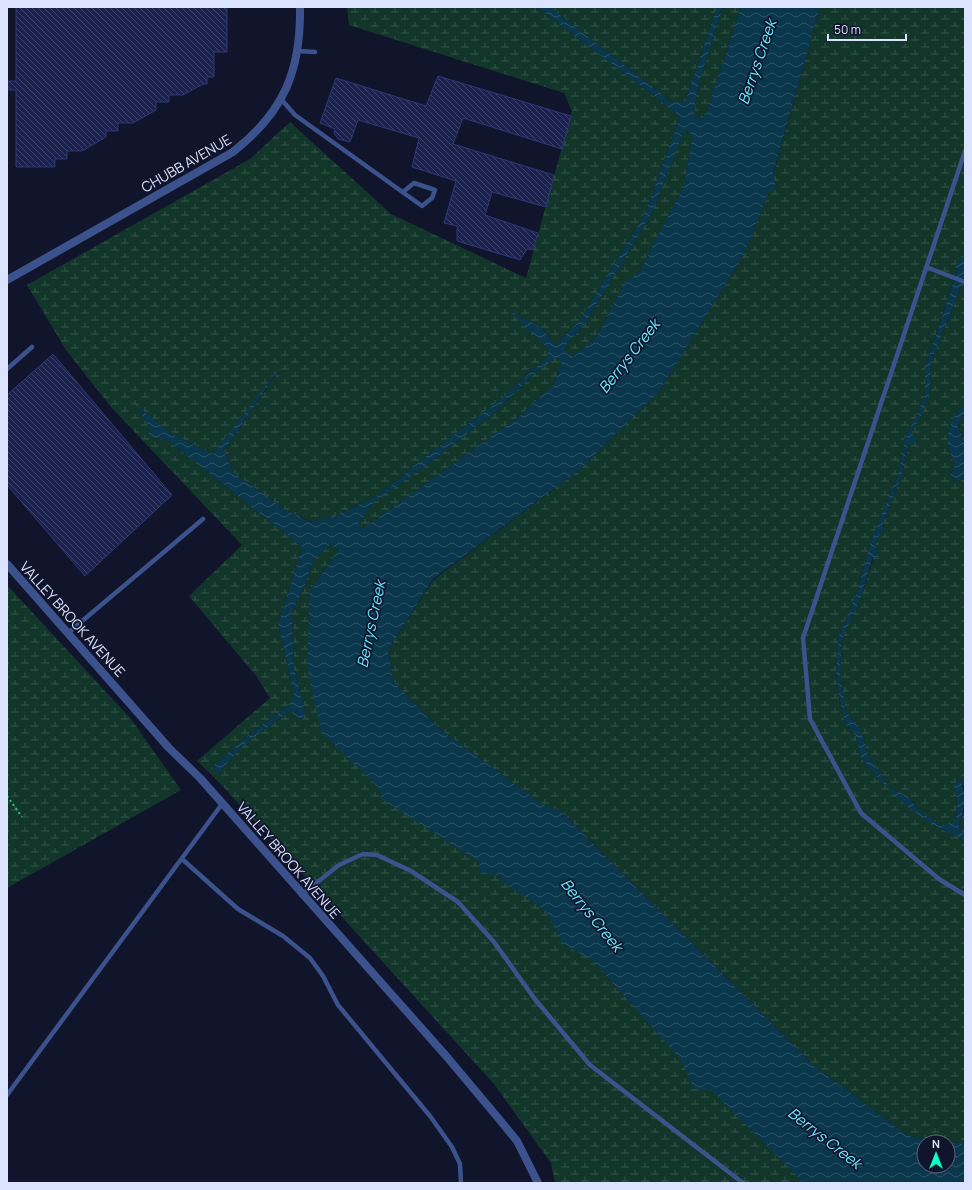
<svg xmlns="http://www.w3.org/2000/svg" width="972" height="1190" font-family="Manrope,sans-serif">
	<style>
		.wetland { fill: url(#wetland-marsh) }
		.water { fill: url(#water-waves); fill-rule: evenodd }
		.building { fill: url(#building-back-hatch); stroke: #2e377a }
		.lines { fill: none; stroke-linecap: round; stroke-linejoin: round }
		.path { stroke: #2dc189; stroke-width: 2; stroke-dasharray: 2 3; stroke-linecap: butt }
		.lane { stroke: #3b528c; stroke-width: 4.5 }
		.street { stroke: #3b528c; stroke-width: 8 }
		.labels { text-anchor: middle; dominant-baseline: central; stroke-width: 3.5; stroke-linejoin: round; paint-order: stroke }
		.street-label { font-size: 14px; fill: #dce3ff; stroke: #11152c }
		.water-label { font-size: 15px; font-style: italic; fill: #6aeaff; stroke: #11152c }
	</style>
	<defs>
		<pattern id="wetland-marsh" width="20" height="14" patternUnits="userSpaceOnUse"><rect width="20" height="14" fill="#13362a"/><path d="M1 5h8M5 5V1M11 12h8M15 12V8" fill="none" stroke="#35534a"/></pattern>
		<pattern id="water-waves" width="16" height="10" patternUnits="userSpaceOnUse"><rect width="16" height="10" fill="#0a374c"/><path d="M0 5q4-4 8 0t8 0" fill="none" stroke="#2d5467"/></pattern>
		<pattern id="building-back-hatch" width="6" height="6" patternUnits="userSpaceOnUse"><rect width="6" height="6" fill="#1c224e"/><path d="M-1 5l2 2M0 0l6 6M5-1l2 2" fill="none" stroke="#3c4269"/></pattern>
	</defs>
	<rect width="100%" height="100%" fill="#11152c"/>
	<path class="wetland" d="M 347,7 L 537,7 L 680,116 L 645,214 L 579,321 L 555,345 L 543,329 L 509,310 L 549,349 L 547,357 L 500,400 L 431,452 L 391,485 L 375,497 L 335,516 L 311,522 L 284,509 L 233,472 L 224,451 L 279,370 L 213,454 L 170,433 L 136,405 L 149,427 L 149,437 L 167,440 L 302,547 L 278,624 L 294,693 L 289,705 L 246,737 L 212,767 L 218,774 L 242,746 L 290,711 L 302,720 L 305,710 L 294,669 L 292,613 L 305,585 L 314,559 L 330,545 L 339,549 L 310,590 L 503,875 L 547,909 L 713,1089 L 810,1183 L 555,1183 L 551,1163 L 494,1084 L 217,780 L 197,761 L 270,698 L 257,677 L 189,596 L 242,545 L 111,407 L 66,350 L 27,285 L 250,159 L 290,122 L 391,214 L 526,278 L 572,111 L 564,93 L 349,25 Z
		M 550,7 L 717,7 L 685,102 L 672,102 Z
		M 723,7 L 741,7 L 706,113 L 702,119 L 694,115 L 698,86 Z
		M 820,7 L 965,7 L 965,257 L 958,260 L 957,270 L 925,368 L 925,393 L 916,417 L 905,437 L 899,472 L 871,540 L 857,593 L 839,635 L 836,668 L 838,692 L 845,723 L 856,736 L 860,756 L 872,772 L 935,826 L 958,837 L 965,844 L 965,1145 L 961,1143 L 909,1136 L 813,1065 L 562,812 L 541,803 L 437,727 L 393,681 L 388,650 L 433,580 L 578,471 L 659,392 L 744,254 L 769,191 L 776,189 L 773,175 Z
		M 683,130 L 692,135 L 685,184 L 639,272 L 625,282 L 596,337 L 573,357 L 564,348 L 586,322 L 653,211 Z
		M 965,276 L 965,404 C 947,418 942,444 955,464 L 950,476 L 959,482 L 965,473 L 965,789 L 960,779 L 953,785 L 957,798 L 956,821 L 941,826 L 917,808 L 909,797 L 889,787 L 868,755 L 861,731 L 846,711 L 840,673 L 842,639 L 860,600 L 874,556 L 878,558 L 875,544 L 883,529 L 884,520 L 902,475 L 911,433 L 922,415 L 930,390 L 931,362 Z
		M 557,356 L 562,366 L 553,385 L 521,415 L 364,528 L 358,524 L 373,502 L 427,465 L 496,411 L 536,372 Z
		M 965,414 L 965,445 C 961,434 954,422 965,414 Z
		M 7,585 L 131,719 L 181,790 L 7,888 Z
		M 965,808 L 965,836 L 959,826 Z"/>
	<path class="water" d="M 537,7 L 550,7 L 672,102 L 685,102 L 717,7 L 723,7 L 698,86 L 694,115 L 702,119 L 706,113 L 741,7 L 820,7 L 773,174 L 776,189 L 769,192 L 744,254 L 659,392 L 578,471 L 433,579 L 388,650 L 393,681 L 437,727 L 541,803 L 562,812 L 813,1065 L 909,1136 L 961,1143 L 965,1145 L 965,1183 L 805,1183 L 802,1181 L 712,1091 L 694,1089 L 681,1060 L 593,961 L 563,944 L 545,910 L 500,880 L 502,876 L 480,873 L 479,862 L 382,799 L 380,789 L 321,732 L 307,668 L 310,590 L 339,549 L 330,545 L 314,559 L 305,585 L 292,613 L 294,669 L 305,710 L 302,721 L 290,711 L 242,746 L 218,774 L 212,767 L 246,737 L 289,705 L 294,693 L 278,624 L 302,547 L 167,440 L 149,437 L 149,427 L 135,404 L 170,433 L 213,454 L 284,362 L 224,451 L 233,472 L 284,509 L 310,522 L 335,516 L 375,497 L 391,485 L 431,452 L 500,400 L 547,357 L 548,349 L 507,309 L 543,329 L 555,345 L 579,321 L 645,214 L 680,116 ZM 684,130 L 692,135 L 685,184 L 639,272 L 625,282 L 596,337 L 573,357 L 564,348 L 586,322 L 653,211 ZM 557,357 L 562,366 L 553,385 L 521,415 L 364,528 L 358,524 L 374,502 L 427,465 L 496,411 L 536,372 ZM 924,1142 L 948,1142 L 948,1166 L 924,1166 Z
		M 965,257 L 965,276 L 931,362 L 930,390 L 922,415 L 911,433 L 918,441 L 908,445 L 902,475 L 884,520 L 883,529 L 875,544 L 879,558 L 873,557 L 860,600 L 842,639 L 840,673 L 846,711 L 861,731 L 868,755 L 889,787 L 909,797 L 917,808 L 941,826 L 956,821 L 957,798 L 953,785 L 960,779 C 968,796 964,809 959,826 L 965,836 L 965,844 L 958,837 L 935,826 L 904,804 L 872,772 L 860,756 L 856,736 L 845,723 L 838,692 L 836,668 L 839,635 L 857,593 L 871,540 L 899,472 L 905,437 L 916,417 L 925,393 L 925,368 L 957,271 L 955,269 L 958,259 Z
		M 965,404 L 965,414 L 962,416 L 958,426 L 965,445 L 965,473 L 959,482 L 950,476 L 955,464 C 942,444 947,418 965,404 Z"/>
	<path class="building" d="M 16,7 L 227,7 L 227,52 L 214,52 L 214,77 L 207,77 L 207,84 L 203,84 L 183,95 L 169,95 L 169,102 L 156,102 L 156,110 L 133,123 L 118,123 L 118,131 L 106,131 L 106,137 L 82,151 L 67,151 L 67,159 L 55,159 L 55,167 L 16,167 L 16,90 L 7,90 L 7,81 L 16,81 Z
		M 438,76 L 571,116 L 562,149 L 463,118 L 453,144 L 554,175 L 546,207 L 492,192 L 485,215 L 538,233 L 533,250 L 527,249 L 520,260 L 457,241 L 457,226 L 444,223 L 456,181 L 412,167 L 419,138 L 358,120 L 350,142 L 338,139 L 334,133 L 335,129 L 320,123 L 336,78 L 426,106 Z
		M 53,354 L 172,495 L 85,576 L 7,485 L 7,395 Z"/>
	<g class="lines">
		<path class="path" d="M 7,714 L 7,721
			M 7,796 L 22,817"/>
		<path class="lane" d="M 298,51 L 315,52
			M 281,99 L 295,115 L 422,206 L 432,198 L 435,190 L 414,183 L 403,192
			M 965,151 L 803,638 L 810,719 L 861,813 L 939,879 L 965,895
			M 926,267 L 965,282
			M 7,369 L 32,347
			M 68,633 L 203,519
			M 182,859 L 238,909 L 283,936 L 310,958 L 323,976 L 338,1005 L 430,1116 L 452,1147 L 460,1164 L 461,1183
			M 301,895 L 339,865 L 363,854 L 377,855 L 411,871 L 458,902 L 494,942 L 534,998 L 590,1065 L 743,1183
			M 7,1095 L 222,804"/>
		<path class="street" d="M 7,280 L 233,152 C 284,112 301,71 300,7
			M 7,564 L 169,748 L 200,778 L 447,1057 L 499,1119 L 517,1141 L 538,1183"/>
	</g>
	<g class="labels">
		<g class="street-label">
			<text transform="translate(186 163) rotate(-30)">CHUBB AVENUE</text>
			<text transform="translate(73 619) rotate(48)">VALLEY BROOK AVENUE</text>
			<text transform="translate(289 860) rotate(49)">VALLEY BROOK AVENUE</text>
		</g>
		<g class="water-label">
			<text transform="translate(757 62) rotate(-71)">Berrys Creek</text>
			<text transform="translate(629 356) rotate(-52)">Berrys Creek</text>
			<text transform="translate(371 624) rotate(-78)">Berrys Creek</text>
			<text transform="translate(592 915) rotate(51)">Berrys Creek</text>
			<text transform="translate(825 1138) rotate(38)">Berrys Creek</text>
		</g>
	</g>
	<rect width="972" height="1190" fill="none" stroke="#dce3ff" stroke-width="16"/>
	<g transform="translate(936 1154)"><circle r="19" fill="#11152c" stroke="#626780"/>
	<path d="M0-3L7 15L0 10L-7 15Z" fill="#08ffc8"/>
	<text y="-6" font-size="11" font-weight="bold" text-anchor="middle" fill="#dce3ff">N</text>
	</g>
	<path d="M828 34v6h78v-6" fill="none" stroke="#dce3ff" stroke-width="2"/>
	<text x="834" y="34" font-size="12" fill="#dce3ff" stroke="#11152c" stroke-width="3" paint-order="stroke">50 m</text>
</svg>
